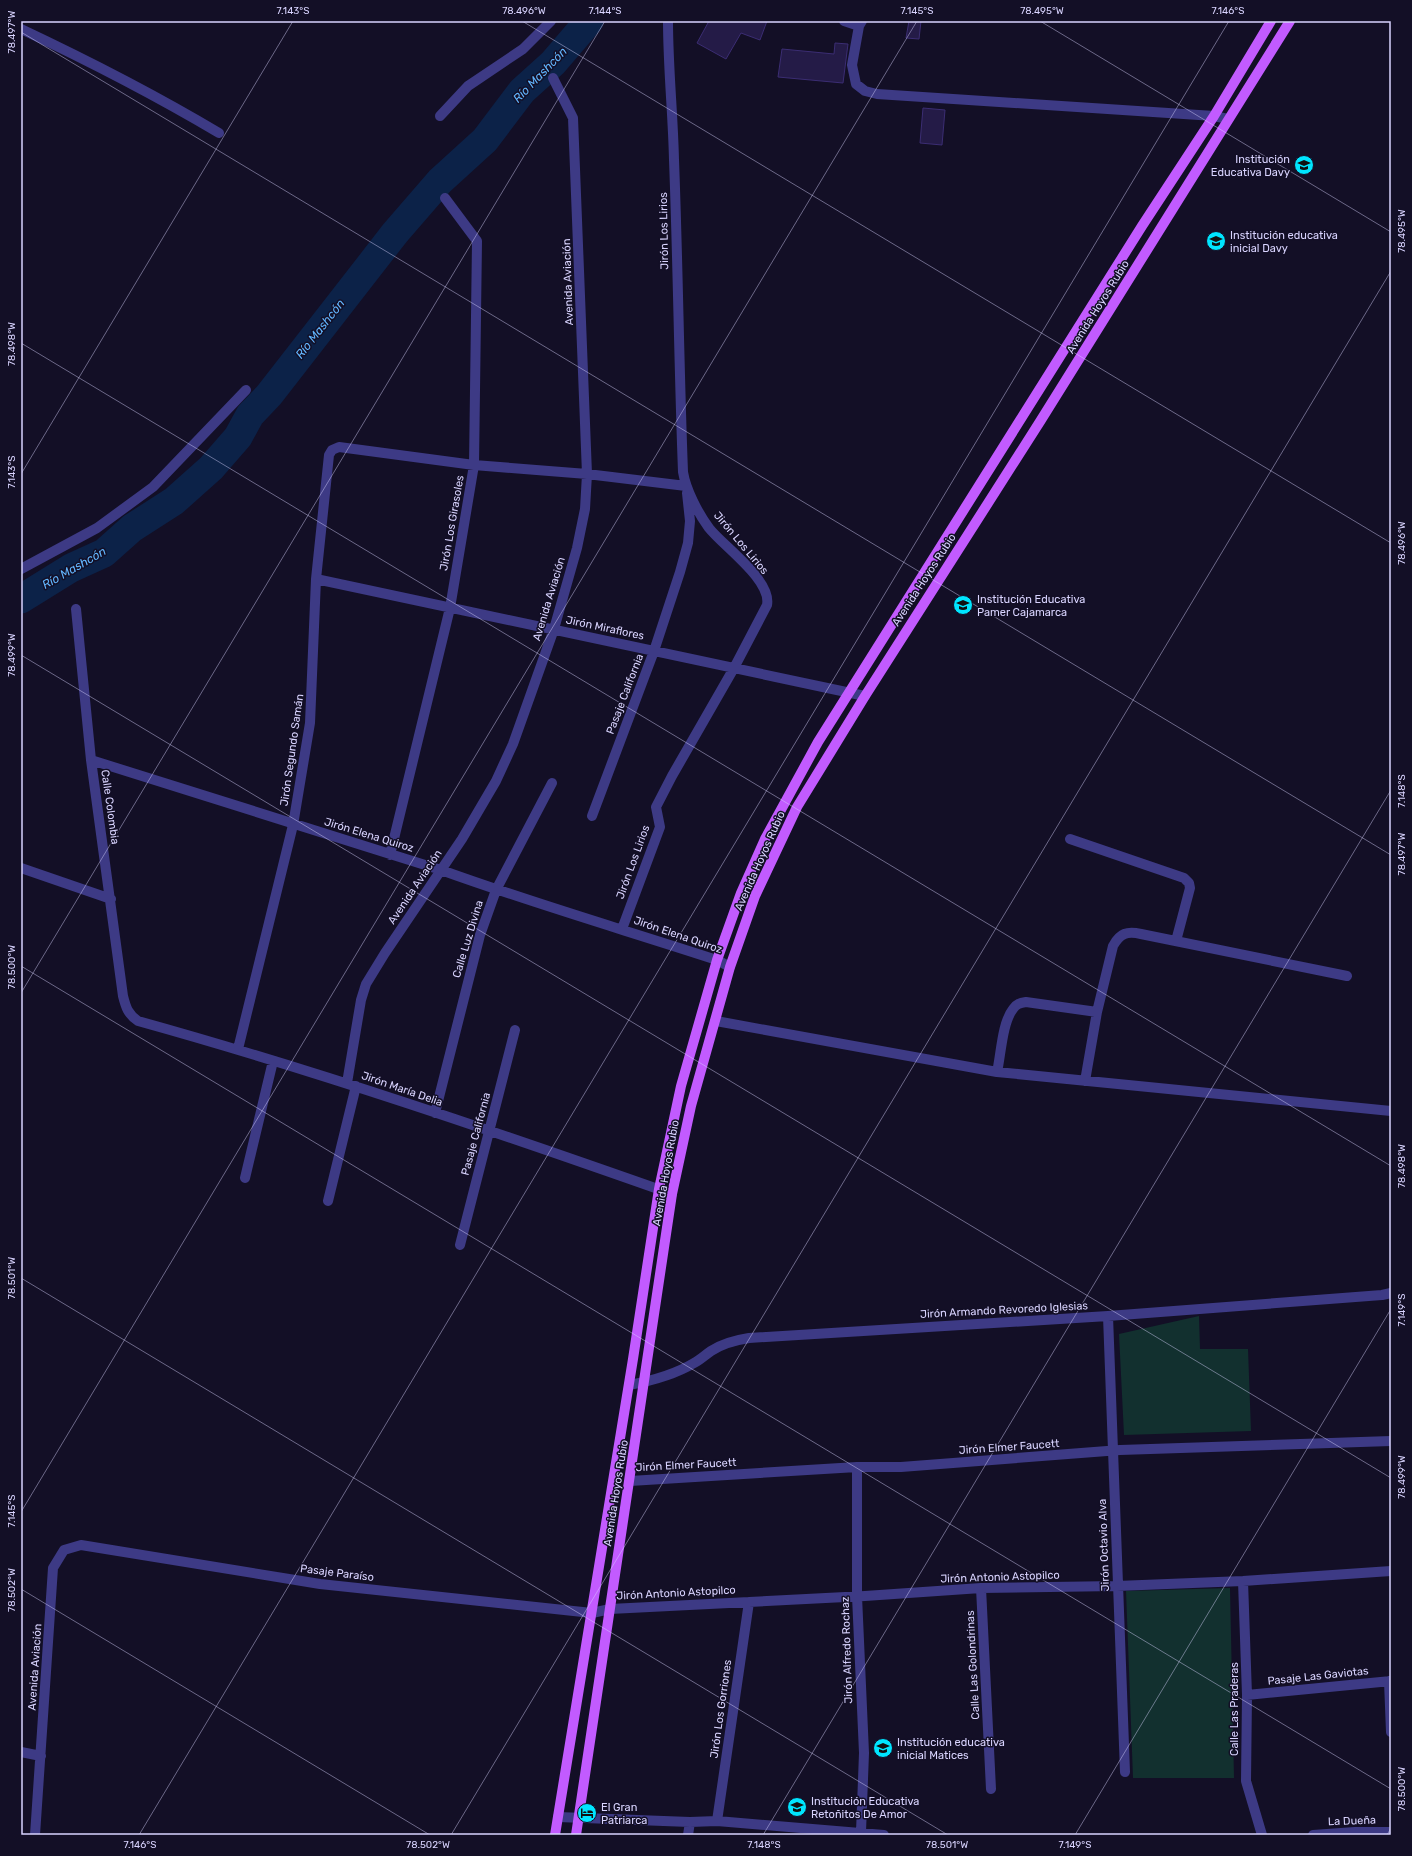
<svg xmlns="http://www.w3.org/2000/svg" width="1412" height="1856" font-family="Rubik,sans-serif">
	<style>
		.green { fill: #12302f }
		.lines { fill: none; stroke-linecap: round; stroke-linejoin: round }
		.river { stroke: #0c2248; stroke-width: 29 }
		.building { fill: #241b47; stroke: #3b2d73 }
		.street { stroke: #3d3a85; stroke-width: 10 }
		.primary { stroke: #c25bff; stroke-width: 10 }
		.ticks { fill: none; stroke: #d9d4ff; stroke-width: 1; stroke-opacity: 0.45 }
		.labels { text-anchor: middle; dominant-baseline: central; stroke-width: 3; stroke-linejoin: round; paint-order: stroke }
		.poi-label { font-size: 11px; fill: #d9d4ff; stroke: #130f26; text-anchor: start }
		.street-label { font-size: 11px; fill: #d9d4ff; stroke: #130f26 }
		.water-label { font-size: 12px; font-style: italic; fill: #62b6ff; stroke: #130f26 }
		.neatline { fill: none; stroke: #d9d4ff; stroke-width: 1.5 }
		.ticks-label { font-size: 10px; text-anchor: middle; fill: #d9d4ff }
	</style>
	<rect width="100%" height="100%" fill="#130f26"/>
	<path class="green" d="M 1199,1316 L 1200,1349 L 1248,1349 L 1251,1431 L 1124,1435 L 1119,1334 Z
		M 1230,1588 L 1234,1778 L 1133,1778 L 1126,1591 Z"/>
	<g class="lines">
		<path class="river" d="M 21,599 L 71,568 L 104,553 L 132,528 L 174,501 L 211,468 L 238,437 L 250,415 L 269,395 L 395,233 L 440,181 L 485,140 L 522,91 L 553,63 L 589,21"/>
	</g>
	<path class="building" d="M 709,21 L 767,21 L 760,40 L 741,33 L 726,59 L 697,43 Z
		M 909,21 L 921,21 L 919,39 L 906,38 Z
		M 835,43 L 848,44 L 843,83 L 778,77 L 782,49 L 834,54 Z
		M 923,108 L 945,110 L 942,145 L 920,143 Z"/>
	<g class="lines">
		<path class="street" d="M 844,21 L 859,26
			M 862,21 L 859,26 L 852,65 L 856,84 L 865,91 L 877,94 L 1214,116 L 1228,119
			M 21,29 C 89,61 155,95 219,133
			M 440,116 L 468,86 L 523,49 L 551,21
			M 21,569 L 97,528 L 153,487 L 246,390
			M 316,579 L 865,696
			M 76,609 L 91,760 L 123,996 C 126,1008 128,1014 138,1021 C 318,1071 496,1132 672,1194
			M 91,760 L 441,870 C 532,903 625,930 717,960 L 730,967
			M 592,816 L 654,651 L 680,572 L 688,543 L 690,521 L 687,493
			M 1070,839 L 1184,878 L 1189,883 L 1190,888 L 1176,941
			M 390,855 L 450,608 L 474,465 L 477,241 L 445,198
			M 21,868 L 111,899
			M 622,929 L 660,827 L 656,807 L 672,776 L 734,668 L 767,605 C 772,580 723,546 709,528 C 698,513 686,490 683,472 C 679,368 678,264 674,160 C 673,114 668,68 668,21
			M 716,1021 L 997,1072 L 1391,1111
			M 238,1049 L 293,825 L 310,723 L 316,579 L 329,455 L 332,450 L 339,447 L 474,465 L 587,474 L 686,486
			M 997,1072 C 1001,1055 1002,1023 1013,1009 C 1016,1004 1020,1003 1026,1002 L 1097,1012
			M 1085,1081 L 1097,1012 L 1113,946 C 1120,933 1127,931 1141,934 L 1347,976
			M 347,1083 L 361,1000 L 366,984 L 385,953 L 462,839 L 496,781 L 513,744 L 554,629 L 577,548 L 585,509 L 587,474 L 573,118 L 553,78
			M 435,1113 L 480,935 L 496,890 L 552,783
			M 245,1178 L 273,1061
			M 328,1201 L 356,1086
			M 460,1245 L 515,1030
			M 1108,1316 L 1125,1772
			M 629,1385 C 651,1381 674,1375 694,1363 C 700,1360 705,1355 711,1351 C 723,1343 736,1340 749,1338 L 1108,1316 L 1382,1295 L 1391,1293
			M 857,1467 L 857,1596 L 864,1753 L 861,1832
			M 630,1481 L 857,1467 L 901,1467 L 1120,1450 L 1391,1441
			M 1243,1581 L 1247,1695 L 1246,1781 L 1262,1835
			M 981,1588 L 991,1789
			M 1389,1681 L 1391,1732
			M 1247,1695 L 1391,1681
			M 21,1752 L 41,1756
			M 558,1817 L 690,1822 L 717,1821 L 884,1835
			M 717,1821 L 749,1602
			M 35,1835 L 53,1568 L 64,1550 L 81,1545 L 320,1584 L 592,1613 L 610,1609 L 865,1596 L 981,1588 L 1117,1586 L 1243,1581 L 1391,1571
			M 688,1835 L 690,1822
			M 1313,1835 L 1355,1832 L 1391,1832"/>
		<path class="primary" d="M 555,1835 L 633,1359 L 659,1189 L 681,1086 L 717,960 L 741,893 L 765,839 L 818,742 L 1142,226 L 1214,116 L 1271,21
			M 576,1835 L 672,1194 L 691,1106 L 730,967 L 755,896 L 797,807 L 865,696 L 1041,420 L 1290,21"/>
	</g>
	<path class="ticks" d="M 522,21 L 1391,543M 1040,21 L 1391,232M 21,32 L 1391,855M 21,343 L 1391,1166M 21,474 L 293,21M 21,655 L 1391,1478M 21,966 L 1391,1789M 21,993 L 605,21M 21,1278 L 948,1835M 21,1512 L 917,21M 21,1589 L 430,1835M 139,1835 L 1229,21M 451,1835 L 1391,271M 763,1835 L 1391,790M 1075,1835 L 1391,1309M 1387,1835 L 1391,1828"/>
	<defs>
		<symbol id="school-disc" viewBox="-11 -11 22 22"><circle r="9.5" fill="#00e5ff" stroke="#130f26"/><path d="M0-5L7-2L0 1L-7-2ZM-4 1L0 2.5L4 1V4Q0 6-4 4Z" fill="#111"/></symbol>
		<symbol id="hotel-disc" viewBox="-11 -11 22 22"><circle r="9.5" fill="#00e5ff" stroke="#130f26"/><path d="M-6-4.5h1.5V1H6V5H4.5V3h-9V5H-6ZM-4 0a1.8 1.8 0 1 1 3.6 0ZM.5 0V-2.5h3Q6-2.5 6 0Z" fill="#111"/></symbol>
	</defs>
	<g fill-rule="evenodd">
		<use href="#school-disc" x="1293" y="154" width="22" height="22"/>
		<use href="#school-disc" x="1205" y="230" width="22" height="22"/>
		<use href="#school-disc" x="952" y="594" width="22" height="22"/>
		<use href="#school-disc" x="872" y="1737" width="22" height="22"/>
		<use href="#school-disc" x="786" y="1796" width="22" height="22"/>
		<use href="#hotel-disc" x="576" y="1802" width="22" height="22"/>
	</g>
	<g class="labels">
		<g class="poi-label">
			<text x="1290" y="159" text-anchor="end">Institución<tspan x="1290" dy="13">Educativa Davy</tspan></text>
			<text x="1230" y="235">Institución educativa<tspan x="1230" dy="13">inicial Davy</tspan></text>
			<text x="977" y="599">Institución Educativa<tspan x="977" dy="13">Pamer Cajamarca</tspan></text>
			<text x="897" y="1742">Institución educativa<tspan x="897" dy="13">inicial Matices</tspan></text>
			<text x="811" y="1801">Institución Educativa<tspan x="811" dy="13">Retoñitos De Amor</tspan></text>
			<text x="601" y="1807">El Gran<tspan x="601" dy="13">Patriarca</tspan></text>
		</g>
		<g class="street-label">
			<text transform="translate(664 231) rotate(-91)">Jirón Los Lirios</text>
			<text transform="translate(568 282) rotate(-92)">Avenida Aviación</text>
			<text transform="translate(1098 307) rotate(-58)">Avenida Hoyos Rubio</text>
			<text transform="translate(452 523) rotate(-80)">Jirón Los Girasoles</text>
			<text transform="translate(741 543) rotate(50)">Jirón Los Lirios</text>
			<text transform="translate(924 580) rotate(-57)">Avenida Hoyos Rubio</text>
			<text transform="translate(549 599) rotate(-73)">Avenida Aviación</text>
			<text transform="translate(605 628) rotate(12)">Jirón Miraflores</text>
			<text transform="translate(625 694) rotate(-69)">Pasaje California</text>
			<text transform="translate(292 750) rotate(-82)">Jirón Segundo Samán</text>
			<text transform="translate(110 807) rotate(82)">Calle Colombia</text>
			<text transform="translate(369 835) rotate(17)">Jirón Elena Quiroz</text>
			<text transform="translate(760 861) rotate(-66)">Avenida Hoyos Rubio</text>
			<text transform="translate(633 862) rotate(-70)">Jirón Los Lirios</text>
			<text transform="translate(415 887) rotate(-56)">Avenida Aviación</text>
			<text transform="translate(678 935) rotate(19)">Jirón Elena Quiroz</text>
			<text transform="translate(468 939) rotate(-73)">Calle Luz Divina</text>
			<text transform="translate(402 1089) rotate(19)">Jirón María Delia</text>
			<text transform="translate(476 1134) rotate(-75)">Pasaje California</text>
			<text transform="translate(666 1173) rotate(-80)">Avenida Hoyos Rubio</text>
			<text transform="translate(1004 1310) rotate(-3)">Jirón Armando Revoredo Iglesias</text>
			<text transform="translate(1009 1447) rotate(-4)">Jirón Elmer Faucett</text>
			<text transform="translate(686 1465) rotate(-3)">Jirón Elmer Faucett</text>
			<text transform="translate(616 1493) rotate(-81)">Avenida Hoyos Rubio</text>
			<text transform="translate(1104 1545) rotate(-92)">Jirón Octavio Alva</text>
			<text transform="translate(337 1573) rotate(7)">Pasaje Paraíso</text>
			<text transform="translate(1000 1577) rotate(-2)">Jirón Antonio Astopilco</text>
			<text transform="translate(676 1593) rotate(-3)">Jirón Antonio Astopilco</text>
			<text transform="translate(847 1650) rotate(-92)">Jirón Alfredo Rochaz</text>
			<text transform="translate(973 1665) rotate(-93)">Calle Las Golondrinas</text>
			<text transform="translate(35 1667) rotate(-86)">Avenida Aviación</text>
			<text transform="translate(1318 1676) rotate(-6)">Pasaje Las Gaviotas</text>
			<text transform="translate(721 1709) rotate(-82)">Jirón Los Gorriones</text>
			<text transform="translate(1234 1709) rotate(-90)">Calle Las Praderas</text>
			<text transform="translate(1352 1821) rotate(-2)">La Dueña</text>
		</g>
		<g class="water-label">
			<text transform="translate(540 75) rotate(-46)">Río Mashcón</text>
			<text transform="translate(320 329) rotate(-52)">Río Mashcón</text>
			<text transform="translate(74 568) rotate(-30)">Río Mashcón</text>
		</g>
	</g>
	<rect width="1412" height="1856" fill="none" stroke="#130f26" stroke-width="44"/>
	<rect x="22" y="22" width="1368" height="1812" class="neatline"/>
	<g class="ticks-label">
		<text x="293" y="14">7.143°S</text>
		<text x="524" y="14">78.496°W</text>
		<text x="605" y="14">7.144°S</text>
		<text x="917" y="14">7.145°S</text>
		<text x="1042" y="14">78.495°W</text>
		<text x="1228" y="14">7.146°S</text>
		<text transform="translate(11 32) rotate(-90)" y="4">78.497°W</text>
		<text transform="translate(1401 231) rotate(-90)" y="4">78.495°W</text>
		<text transform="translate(11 344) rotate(-90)" y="4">78.498°W</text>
		<text transform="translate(11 472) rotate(-90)" y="4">7.143°S</text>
		<text transform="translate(1401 543) rotate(-90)" y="4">78.496°W</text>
		<text transform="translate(11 655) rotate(-90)" y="4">78.499°W</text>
		<text transform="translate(1401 791) rotate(-90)" y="4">7.148°S</text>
		<text transform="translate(1401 854) rotate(-90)" y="4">78.497°W</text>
		<text transform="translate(11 967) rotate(-90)" y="4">78.500°W</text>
		<text transform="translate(1401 1166) rotate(-90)" y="4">78.498°W</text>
		<text transform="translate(11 1278) rotate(-90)" y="4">78.501°W</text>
		<text transform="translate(1401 1310) rotate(-90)" y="4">7.149°S</text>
		<text transform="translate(1401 1477) rotate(-90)" y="4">78.499°W</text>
		<text transform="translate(11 1511) rotate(-90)" y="4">7.145°S</text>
		<text transform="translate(11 1590) rotate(-90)" y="4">78.502°W</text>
		<text transform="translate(1401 1789) rotate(-90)" y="4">78.500°W</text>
		<text x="140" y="1848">7.146°S</text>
		<text x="428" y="1848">78.502°W</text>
		<text x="764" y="1848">7.148°S</text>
		<text x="947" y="1848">78.501°W</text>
		<text x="1075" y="1848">7.149°S</text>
	</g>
</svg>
